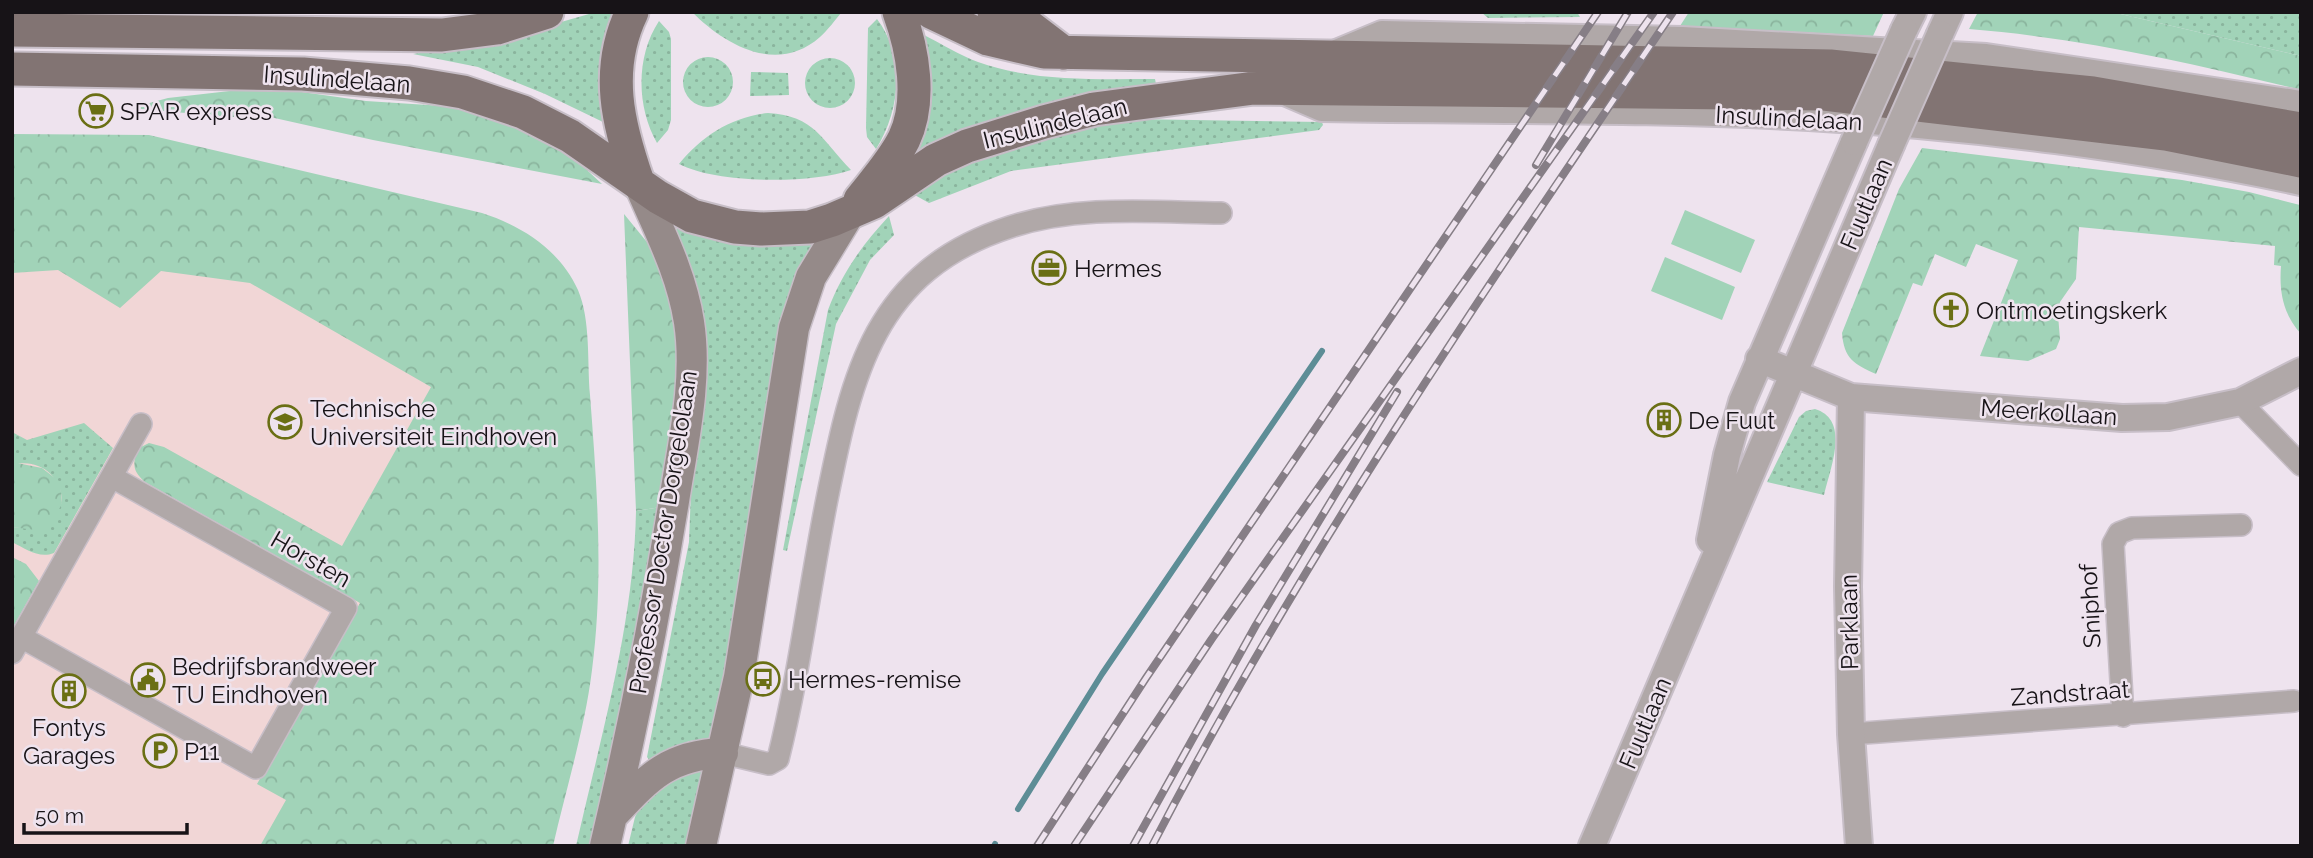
<svg xmlns="http://www.w3.org/2000/svg" width="2313" height="858" font-family="Raleway,sans-serif">
	<style>
		.education { fill: #f1d6d6 }
		.grass { fill: url(#grass-dots) }
		.forest { fill: url(#forest-crowns) }
		.green { fill: #a1d3b8 }
		.lines { fill: none; stroke-linecap: round; stroke-linejoin: round }
		.stream { stroke: #5d8d96; stroke-width: 6 }
		.minor-casing { stroke: #c7bec7; stroke-width: 24 }
		.tertiary-casing { stroke: #c7bec7; stroke-width: 30 }
		.secondary-casing { stroke: #c7bec7; stroke-width: 33 }
		.primary-casing { stroke: #c7bec7; stroke-width: 37 }
		.minor { stroke: #b0a8a8; stroke-width: 21 }
		.tertiary { stroke: #b0a8a8; stroke-width: 26 }
		.secondary { stroke: #958a89; stroke-width: 30 }
		.primary { stroke: #827473; stroke-width: 33 }
		.rail-casing { stroke: #867e86; stroke-width: 8 }
		.rail { stroke: #eee3ee; stroke-width: 5; stroke-dasharray: 16; stroke-linecap: butt }
		.tertiary-bridge-casing { stroke: #c7bec7; stroke-width: 30; stroke-linecap: butt }
		.tertiary-bridge { stroke: #b0a8a8; stroke-width: 26 }
		.labels { text-anchor: middle; dominant-baseline: central; stroke-width: 5; stroke-linejoin: round; paint-order: stroke }
		.street-label { font-size: 24px; fill: #171317; stroke: #eee3ee }
		.poi-label { font-size: 24px; fill: #171317; stroke: #eee3ee; text-anchor: start }
	</style>
	<defs>
		<pattern id="grass-dots" width="8" height="8" patternUnits="userSpaceOnUse" patternTransform="scale(1.75)"><rect width="8" height="8" fill="#a1d3b8"/><path d="M2 2h.1M6 6h.1" fill="none" stroke="#8ab49d" stroke-width="1.8" stroke-linecap="round"/></pattern>
		<pattern id="forest-crowns" width="20" height="18" patternUnits="userSpaceOnUse" patternTransform="scale(1.75)"><rect width="20" height="18" fill="#a1d3b8"/><path d="M2 6a3 3 0 1 1 6 0M12 15a3 3 0 1 1 6 0" fill="none" stroke="#8ab49d"/></pattern>
	</defs>
	<rect width="100%" height="100%" fill="#eee3ee"/>
	<path class="education" d="M 12,177 L 530,317 L 511,846 L 12,846 Z"/>
	<path class="grass" d="M 596,12 L 620,12 L 610,114 L 603,122 L 545,94 L 478,67 L 413,54 L 502,39 Z
		M 692,12 L 842,12 C 835,20 828,30 820,37 C 777,75 725,45 692,12 Z
		M 1481,12 L 1577,12 L 1580,17 L 1488,18 Z
		M 2112,12 L 2301,12 L 2301,56 Z
		M 877,19 C 906,57 900,111 876,149 L 867,137 L 866,128 L 868,28 Z
		M 659,21 L 669,32 L 671,39 L 671,120 L 668,130 L 657,143 C 636,106 636,56 659,21 Z
		M 924,35 C 942,44 959,55 978,62 C 1034,82 1096,79 1155,79 L 1157,89 L 923,153 L 916,148 C 932,109 932,76 924,35 Z
		M683 82a25 25 0 1 1 50 0a25 25 0 1 1-50 0Z
		M805 83a25 25 0 1 1 50 0a25 25 0 1 1-50 0Z
		M 751,72 L 788,73 L 789,95 L 750,96 Z
		M 768,113 C 815,116 821,139 851,170 C 811,184 718,184 679,164 C 702,136 731,117 768,113 Z
		M 1131,119 L 1322,122 L 1323,125 L 1319,130 L 1011,171 L 929,203 L 913,194 L 933,175 L 1072,126 Z
		M 889,216 L 894,235 L 870,260 L 836,324 L 787,551 L 783,550 L 828,310 C 842,273 862,245 889,216 Z
		M 679,226 L 807,239 L 814,248 L 729,669 L 710,739 L 689,741 L 650,761 L 647,757 L 689,542 L 692,464 L 675,232 Z
		M 1815,409 C 1851,420 1830,468 1824,495 L 1767,482 L 1799,417 L 1806,411 Z
		M 84,423 L 113,448 L 54,553 C 39,559 26,549 12,542 L 12,527 L 24,528 L 62,503 C 63,476 38,457 12,465 L 12,432 L 27,440 Z
		M 661,507 L 595,846 L 576,846 C 601,736 634,623 636,511 Z
		M 705,759 L 689,846 L 628,846 L 635,817 L 644,799 Z"/>
	<path class="forest" d="M 1689,12 L 1884,12 L 1873,36 L 1680,26 Z
		M 1978,12 L 2112,12 L 2301,56 L 2301,90 C 2191,63 2082,38 1969,29 Z
		M 266,87 L 366,101 L 459,107 L 531,128 L 592,167 L 588,171 L 602,184 L 373,140 L 270,117 L 229,117 L 131,108 L 168,98 Z
		M 12,134 L 149,135 L 482,213 C 522,226 560,250 578,290 C 591,321 587,362 590,395 C 597,487 604,578 592,670 C 585,728 566,789 553,846 L 260,846 L 286,800 L 257,784 L 360,603 L 145,482 C 132,471 133,464 137,449 L 149,443 L 164,447 L 342,546 L 431,387 L 250,283 L 161,271 L 120,308 L 58,270 L 12,273 Z
		M 1922,148 L 2182,180 L 2249,192 L 2300,205 L 2301,334 C 2283,314 2279,292 2281,266 L 2274,265 L 2275,246 L 2079,227 L 2076,279 L 2060,302 L 2058,315 L 2060,339 L 2056,349 L 2028,361 L 1980,356 L 2018,260 L 1976,244 L 1966,267 L 1935,254 L 1922,286 L 1913,283 L 1876,374 C 1854,364 1844,359 1842,333 L 1899,189 Z
		M 624,214 L 660,258 L 677,333 L 673,434 L 661,507 L 636,511 Z
		M 17,463 L 42,468 L 60,482 L 62,503 L 51,527 L 43,531 L 12,527 L 12,465 Z
		M 12,557 L 26,564 L 39,581 L 12,629 Z"/>
	<path class="green" d="M 1685,210 L 1755,240 L 1741,273 L 1671,244 Z
		M 1665,257 L 1735,287 L 1722,320 L 1651,291 Z"/>
	<g class="lines">
		<path class="stream" d="M 1018,809 L 1102,674 L 1322,351
			M 994,846 L 995,844"/>
		<defs>
			<path id="minor" d="M 2240,402 L 2301,465
				M 21,637 L 256,768 L 346,608 L 112,477
				M 12,653 L 141,424
				M 2123,716 L 2113,544 L 2119,533 L 2132,528 L 2241,525
				M 1851,734 L 2294,701
				M 723,753 L 769,764 L 778,759 C 799,676 810,584 827,499 C 852,374 874,271 1010,227 C 1077,205 1151,212 1221,213"/>
			<path id="tertiary" d="M 1904,30 L 1913,12
				M 1940,34 L 1950,12
				M 1334,54 L 1382,34 L 1682,40 L 1986,57 L 2301,104
				M 1285,92 L 1322,108 C 1484,111 1647,108 1809,117 C 1969,126 2144,148 2301,182
				M 1759,359 L 1851,397 L 2122,418 L 2168,417 L 2240,402 L 2301,371
				M 1851,397 L 1848,587 L 1851,734 L 1859,846
				M 1710,540 L 1727,455 L 1742,402 L 1854,142
				M 1592,846 L 1891,145"/>
			<path id="secondary" d="M 613,815 C 648,778 668,755 723,753
				M 605,846 C 632,732 655,617 674,501 C 683,443 698,380 689,322 C 681,271 658,229 638,182
				M 701,846 L 739,677 L 794,328 L 811,277 L 850,213"/>
			<path id="primary" d="M 632,12 C 604,70 618,125 638,182
				M 931,12 L 988,39 L 1044,52 L 1830,66 L 2093,93 L 2301,129
				M 994,12 L 1026,24 L 1064,53
				M 12,30 L 442,35 L 497,28 L 547,12
				M 12,69 L 303,74 L 409,83 L 463,92 L 523,112 L 570,136 L 658,197 L 692,216 L 735,227 L 761,229 L 810,227 L 832,220 L 874,202 L 936,160 L 967,146 L 1044,122 L 1094,109 L 1254,88 L 1824,94 L 2166,134 L 2301,161
				M 860,200 C 875,181 893,161 904,139 C 922,101 913,50 899,12"/>
		</defs>
		<use href="#minor" class="minor-casing"/>
		<use href="#tertiary" class="tertiary-casing"/>
		<use href="#secondary" class="secondary-casing"/>
		<use href="#primary" class="primary-casing"/>
		<use href="#minor" class="minor"/>
		<use href="#tertiary" class="tertiary"/>
		<use href="#secondary" class="secondary"/>
		<use href="#primary" class="primary"/>
		<defs>
			<path id="rail" d="M 1536,165 L 1628,12
				M 1037,846 L 1146,678 L 1598,12
				M 1074,846 L 1211,640 L 1654,12
				M 1133,846 L 1256,625 L 1397,392
				M 1152,846 C 1303,554 1489,284 1673,12"/>
		</defs>
		<use href="#rail" class="rail-casing"/>
		<use href="#rail" class="rail"/>
		<defs>
			<path id="tertiary-bridge" d="M 1854,142 L 1904,30
				M 1891,145 L 1940,34"/>
		</defs>
		<use href="#tertiary-bridge" class="tertiary-bridge-casing"/>
		<use href="#tertiary-bridge" class="tertiary-bridge"/>
	</g>
	<defs>
		<symbol id="supermarket-ring" viewBox="-11 -11 22 22"><circle r="9.5" fill="#eee3ee" stroke="#6a6f14" stroke-width="1.5"/><path d="M-6-5.5h2.5l.6 2H6L4.5 2H-2.5L-4.4-4H-6ZM-1.5 3.2a1.3 1.3 0 1 0 .1 0ZM3 3.2a1.3 1.3 0 1 0 .1 0Z" fill="#6a6f14"/></symbol>
		<symbol id="office-ring" viewBox="-11 -11 22 22"><circle r="9.5" fill="#eee3ee" stroke="#6a6f14" stroke-width="1.5"/><path d="M-6-3h4V-5.5h4V-3h4V5H-6ZM-1-4.5V-3h2v-1.5ZM-6 0V1H6V0Z" fill="#6a6f14"/></symbol>
		<symbol id="church-ring" viewBox="-11 -11 22 22"><circle r="9.5" fill="#eee3ee" stroke="#6a6f14" stroke-width="1.5"/><path d="M-1.2-6h2.4v3.5h3.3v2.4h-3.3V6h-2.4V-.1h-3.3v-2.4h3.3Z" fill="#6a6f14"/></symbol>
		<symbol id="building-ring" viewBox="-11 -11 22 22"><circle r="9.5" fill="#eee3ee" stroke="#6a6f14" stroke-width="1.5"/><path d="M-4-6H4V6H1V3H-1V6H-4ZM-2.5-4.3h1.7v1.8h-1.7ZM.8-4.3h1.7v1.8H.8ZM-2.5-1h1.7V.8h-1.7ZM.8-1h1.7V.8H.8Z" fill="#6a6f14"/></symbol>
		<symbol id="university-ring" viewBox="-11 -11 22 22"><circle r="9.5" fill="#eee3ee" stroke="#6a6f14" stroke-width="1.5"/><path d="M0-5L7-2L0 1L-7-2ZM-4 1L0 2.5L4 1V4Q0 6-4 4Z" fill="#6a6f14"/></symbol>
		<symbol id="bus-ring" viewBox="-11 -11 22 22"><circle r="9.5" fill="#eee3ee" stroke="#6a6f14" stroke-width="1.5"/><path d="M-5-6H5V4H4V6H2V4H-2V6H-4V4H-5ZM-3.5-4V0h7V-4ZM-3.5 1.2v1.5H-2V1.2ZM2 1.2v1.5H3.5V1.2Z" fill="#6a6f14"/></symbol>
		<symbol id="civic-ring" viewBox="-11 -11 22 22"><circle r="9.5" fill="#eee3ee" stroke="#6a6f14" stroke-width="1.5"/><path d="M-.6-6.5H3V-4.5H.6V-3L4-1V1h2V6H-6V1h2V-1L-.6-3ZM-1.2 2.5V6h2.4V2.5Z" fill="#6a6f14"/></symbol>
		<symbol id="parking-ring" viewBox="-11 -11 22 22"><circle r="9.5" fill="#eee3ee" stroke="#6a6f14" stroke-width="1.5"/><path d="M-3.5-5.5H1a3.5 3.5 0 0 1 0 7H-1V5.5H-3.5ZM-1-3.4V-.6H.8a1.4 1.4 0 0 0 0-2.8Z" fill="#6a6f14"/></symbol>
	</defs>
	<g fill-rule="evenodd">
		<use href="#supermarket-ring" x="77" y="92" width="38" height="38"/>
		<use href="#office-ring" x="1030" y="249" width="38" height="38"/>
		<use href="#church-ring" x="1932" y="291" width="38" height="38"/>
		<use href="#building-ring" x="1645" y="401" width="38" height="38"/>
		<use href="#university-ring" x="266" y="403" width="38" height="38"/>
		<use href="#bus-ring" x="744" y="660" width="38" height="38"/>
		<use href="#civic-ring" x="129" y="661" width="38" height="38"/>
		<use href="#building-ring" x="50" y="672" width="38" height="38"/>
		<use href="#parking-ring" x="141" y="732" width="38" height="38"/>
	</g>
	<g class="labels">
		<g class="street-label">
			<text transform="translate(337 79) rotate(4)">Insulindelaan</text>
			<text transform="translate(1789 118) rotate(3)">Insulindelaan</text>
			<text transform="translate(1055 123) rotate(-14)">Insulindelaan</text>
			<text transform="translate(1866 204) rotate(-67)">Fuutlaan</text>
			<text transform="translate(2049 412) rotate(4)">Meerkollaan</text>
			<text transform="translate(663 532) rotate(-81)">Professor Doctor Dorgelolaan</text>
			<text transform="translate(311 559) rotate(30)">Horsten</text>
			<text transform="translate(2090 606) rotate(-93)">Sniphof</text>
			<text transform="translate(1849 622) rotate(-91)">Parklaan</text>
			<text transform="translate(2070 693) rotate(-4)">Zandstraat</text>
			<text transform="translate(1645 723) rotate(-67)">Fuutlaan</text>
		</g>
		<g class="poi-label">
			<text x="120" y="111">SPAR express</text>
			<text x="1074" y="268">Hermes</text>
			<text x="1976" y="310">Ontmoetingskerk</text>
			<text x="310" y="408">Technische<tspan x="310" dy="28">Universiteit Eindhoven</tspan></text>
			<text x="1688" y="420">De Fuut</text>
			<text x="172" y="666">Bedrijfsbrandweer<tspan x="172" dy="28">TU Eindhoven</tspan></text>
			<text x="788" y="679">Hermes-remise</text>
			<text x="69" y="727" text-anchor="middle">Fontys<tspan x="69" dy="28">Garages</tspan></text>
			<text x="184" y="751">P11</text>
		</g>
	</g>
	<rect width="2313" height="858" fill="none" stroke="#171317" stroke-width="28"/>
	<path d="M24 823v10h163v-10" fill="none" stroke="#171317" stroke-width="3.5"/>
	<text x="35" y="823" font-size="21" fill="#171317" stroke="#eee3ee" stroke-width="5" paint-order="stroke">50 m</text>
</svg>
